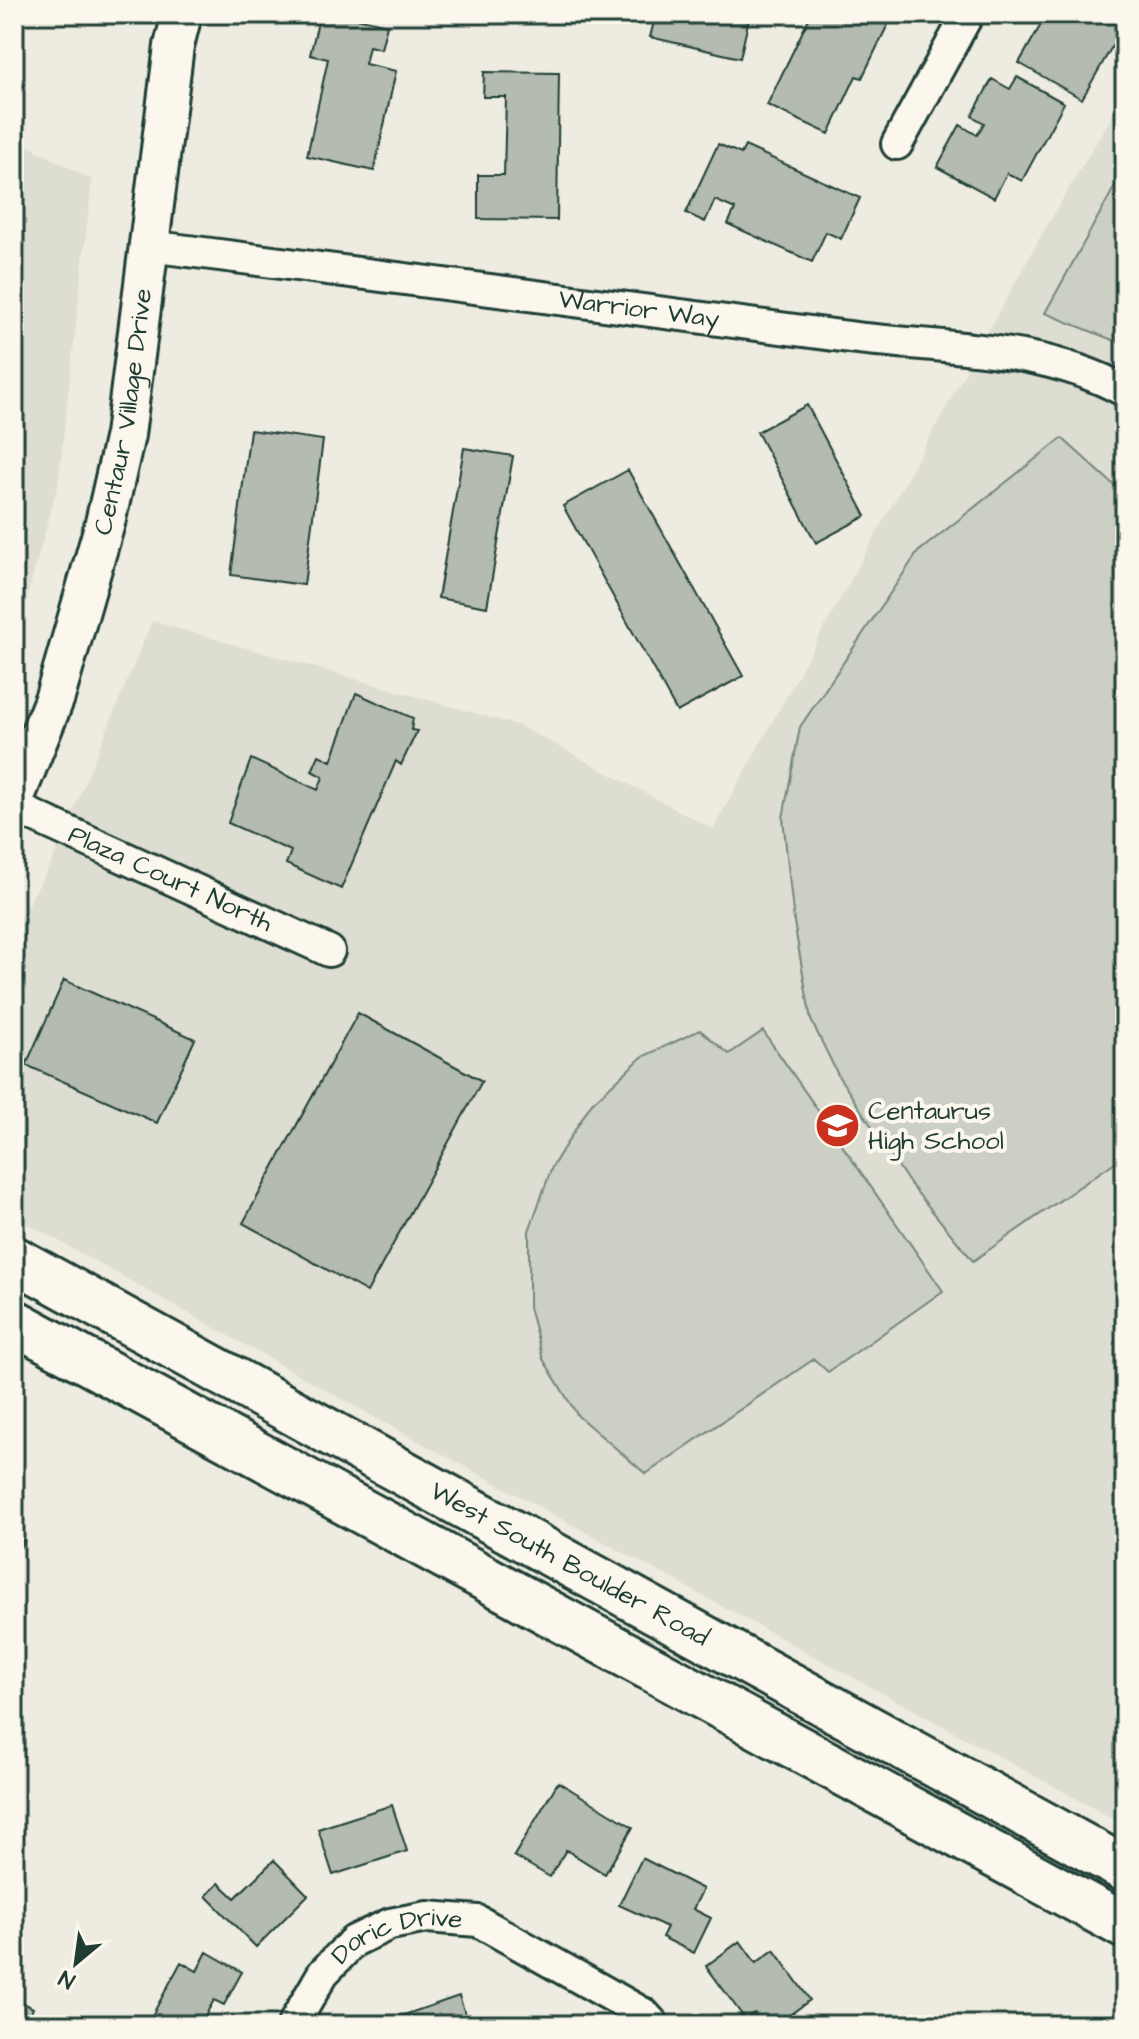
<svg xmlns="http://www.w3.org/2000/svg" width="1139" height="2039" font-family="'Architects Daughter',sans-serif">
	<style>
		.built { fill: #ddddd2 }
		.green { fill: #cbcfc4; stroke: #75867c; stroke-width: 2 }
		.building { fill: #b4bbb0; stroke: #1f3d34; stroke-width: 2 }
		.lines { fill: none; stroke-linecap: round; stroke-linejoin: round }
		.minor-casing { stroke: #1f3d34; stroke-width: 36 }
		.tertiary-casing { stroke: #1f3d34; stroke-width: 44 }
		.primary-casing { stroke: #1f3d34; stroke-width: 50 }
		.minor { stroke: #fbf7ec; stroke-width: 30 }
		.tertiary { stroke: #fbf7ec; stroke-width: 38 }
		.primary { stroke: #fbf7ec; stroke-width: 44 }
		.labels { text-anchor: middle; dominant-baseline: central; stroke-width: 8; stroke-linejoin: round; paint-order: stroke }
		.street-label { font-size: 26px; fill: #1f3d34; stroke: #fbf7ec }
		.poi-label { font-size: 26px; fill: #1f3d34; stroke: #fbf7ec; text-anchor: start }
	</style>
	<rect width="100%" height="100%" fill="#eeece1"/>
	<filter id="ink" filterUnits="userSpaceOnUse"><feTurbulence type="fractalNoise" baseFrequency=".0125" numOctaves="2"/><feDisplacementMap in="SourceGraphic" scale="16" xChannelSelector="R" yChannelSelector="G"/><feConvolveMatrix kernelMatrix="1 2 1 2 8 2 1 2 1" color-interpolation-filters="sRGB"/></filter>
	<g filter="url(#ink)">
		<path class="built" d="M 1125,94 L 1125,1825 L 385,1423 L 14,1216 L 14,929 L 52,862 L 152,621 L 520,726 L 713,829 L 1042,234 Z
			M 14,138 L 92,180 L 58,485 L 14,644 Z"/>
		<path class="green" d="M 1125,168 L 1125,345 L 1045,313 Z
			M 1062,438 L 1125,495 L 1125,1155 L 973,1261 L 910,1184 L 839,1077 L 811,1020 L 794,922 L 783,818 L 800,727 L 918,552 Z
			M 700,1030 L 729,1054 L 763,1031 L 943,1291 L 828,1372 L 814,1359 L 646,1474 L 578,1416 L 543,1359 L 529,1307 L 529,1231 L 552,1167 L 591,1104 L 642,1057 Z"/>
		<path class="building" d="M 320,14 L 340,14 L 387,25 L 381,49 L 369,46 L 365,64 L 396,71 L 374,171 L 307,156 L 328,59 L 310,55 Z
			M 656,14 L 750,14 L 740,58 L 650,37 Z
			M 811,14 L 893,14 L 862,78 L 856,76 L 829,134 L 767,105 Z
			M 1047,14 L 1125,14 L 1125,24 L 1082,99 L 1019,63 Z
			M 484,72 L 559,73 L 557,220 L 478,219 L 478,175 L 504,175 L 506,97 L 483,97 Z
			M 1017,77 L 1064,103 L 1022,181 L 1007,173 L 994,198 L 937,167 L 960,125 L 977,135 L 984,123 L 972,116 L 992,79 L 1010,89 Z
			M 718,144 L 741,154 L 745,146 L 860,198 L 841,239 L 826,232 L 812,262 L 728,224 L 735,209 L 715,200 L 705,222 L 686,213 Z
			M 807,405 L 866,516 L 816,543 L 757,432 Z
			M 250,430 L 323,440 L 304,585 L 231,575 Z
			M 464,448 L 513,456 L 487,607 L 438,598 Z
			M 628,470 L 743,676 L 677,712 L 563,506 Z
			M 356,693 L 413,718 L 411,730 L 417,731 L 401,765 L 396,761 L 341,889 L 286,864 L 291,851 L 228,823 L 251,759 L 318,790 L 323,777 L 312,771 L 319,755 L 331,761 Z
			M 64,980 L 195,1039 L 157,1123 L 26,1065 Z
			M 358,1013 L 482,1081 L 367,1292 L 243,1223 Z
			M 14,1535 L 24,1541 L 14,1558 Z
			M 558,1782 L 633,1827 L 605,1874 L 566,1850 L 550,1877 L 514,1856 Z
			M 392,1805 L 407,1851 L 333,1875 L 318,1829 Z
			M 642,1858 L 703,1889 L 693,1909 L 711,1918 L 694,1953 L 662,1937 L 667,1927 L 619,1905 Z
			M 274,1860 L 308,1895 L 256,1947 L 206,1896 L 219,1883 L 235,1898 Z
			M 740,1941 L 756,1963 L 774,1950 L 810,2000 L 776,2025 L 763,2025 L 754,2013 L 745,2019 L 706,1966 Z
			M 207,1952 L 242,1972 L 224,2005 L 214,2000 L 200,2025 L 148,2023 L 181,1962 L 197,1971 Z
			M 459,1996 L 469,2025 L 401,2025 L 398,2017 Z
			M 14,1998 L 33,2008 L 25,2025 L 14,2025 Z"/>
		<g class="lines">
			<defs>
				<g id="minor">
					<path d="M 897,144 L 968,14"/>
					<path id="s1" d="M 149,246 C 379,277 611,304 841,336 C 936,349 1039,343 1125,391"/>
					<path id="s2" d="M 14,807 L 329,951"/>
					<path id="s3" d="M 293,2025 L 323,1973 L 354,1941 L 390,1924 L 427,1917 L 478,1921 L 644,2014 L 654,2025"/>
				</g>
				<g id="tertiary">
					<path id="s4" d="M 14,799 L 55,697 L 105,523 L 125,435 L 174,46 L 182,14"/>
				</g>
				<g id="primary">
					<path id="s5" d="M 14,1259 L 1125,1869"/>
					<path d="M 14,1322 L 1125,1926"/>
				</g>
			</defs>
			<use href="#minor" class="minor-casing"/>
			<use href="#tertiary" class="tertiary-casing"/>
			<use href="#primary" class="primary-casing"/>
			<use href="#minor" class="minor"/>
			<use href="#tertiary" class="tertiary"/>
			<use href="#primary" class="primary"/>
		</g>
	</g>
	<defs>
		<symbol id="school-disc" viewBox="-11 -11 22 22"><circle r="9.5" fill="#c8321e" stroke="#fbf7ec"/><path d="M0-5L7-2L0 1L-7-2ZM-4 1L0 2.5L4 1V4Q0 6-4 4Z" fill="#fff"/></symbol>
	</defs>
	<g fill-rule="evenodd">
		<use href="#school-disc" x="812" y="1100" width="51" height="51"/>
	</g>
	<g class="labels">
		<g class="street-label">
			<text stroke="none"><textPath href="#s1" startOffset="494">Warrior Way</textPath></text>
			<text stroke="none"><textPath href="#s4" startOffset="404">Centaur Village Drive</textPath></text>
			<text stroke="none"><textPath href="#s2" startOffset="172">Plaza Court North</textPath></text>
			<text stroke="none"><textPath href="#s5" startOffset="634">West South Boulder Road</textPath></text>
			<text stroke="none"><textPath href="#s3" startOffset="148">Doric Drive</textPath></text>
		</g>
		<g class="poi-label">
			<text x="868" y="1111">Centaurus<tspan x="868" dy="30">High School</tspan></text>
		</g>
	</g>
	<rect width="1139" height="2039" fill="none" stroke="#fbf7ec" stroke-width="48"/>
	<rect x="24" y="24" width="1091" height="1991" fill="none" stroke="#1f3d34" stroke-width="3" filter="url(#ink)"/>
	<g transform="translate(76 1963) rotate(209)" stroke="#fbf7ec" stroke-width="6" paint-order="stroke">
	<path d="M0-6L14 30L0 20L-14 30Z" fill="#1f3d34"/>
	<text y="-12" font-size="22" font-weight="bold" text-anchor="middle" fill="#1f3d34">N</text>
	</g>
</svg>
